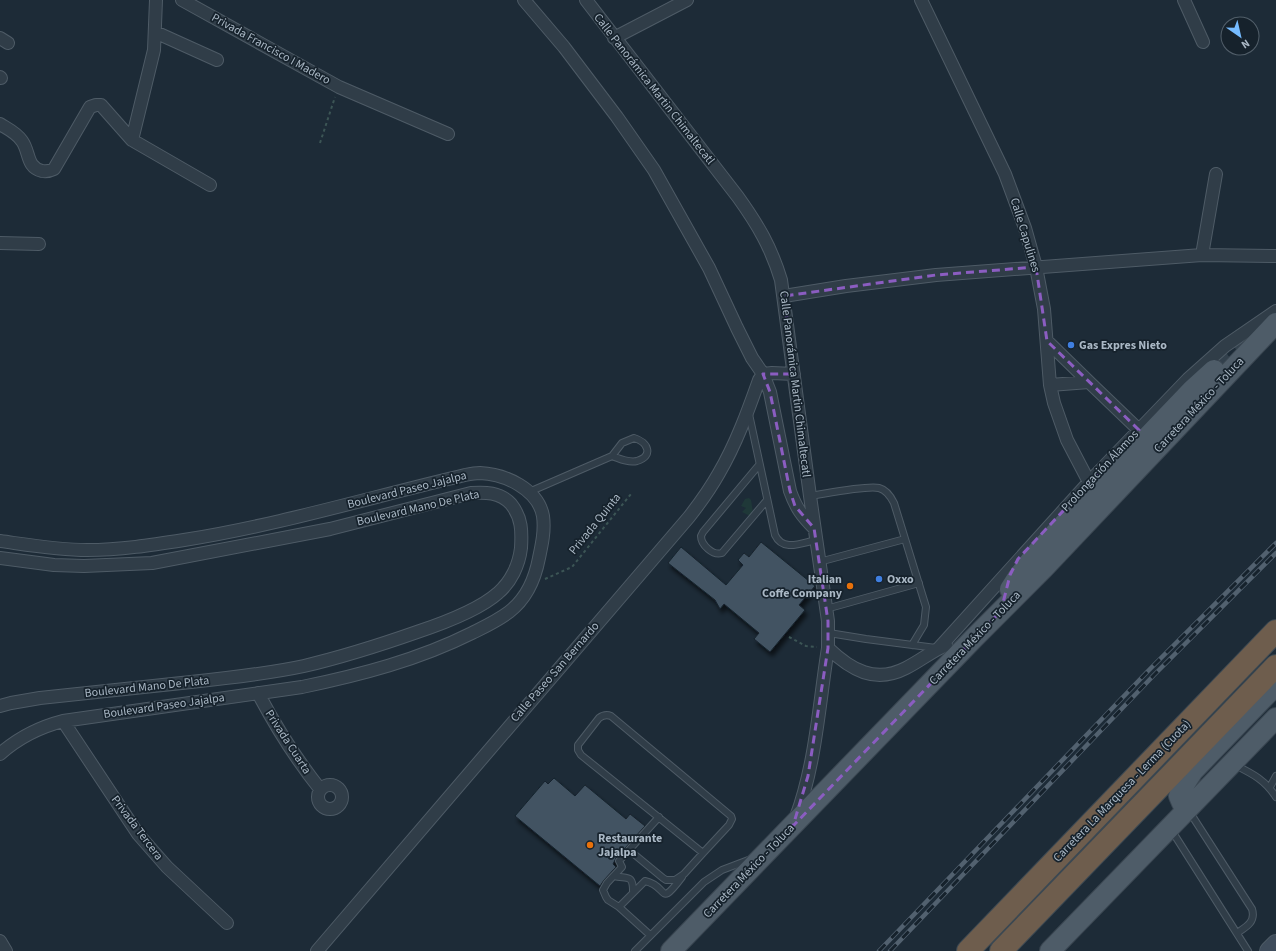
<svg xmlns="http://www.w3.org/2000/svg" width="1276" height="951" font-family="'Source Sans 3',sans-serif">
	<style>
		.green { fill: #1f3838 }
		.building { fill: #425362; stroke: #18242e; filter: url(#shadow) }
		.lines { fill: none; stroke-linecap: round; stroke-linejoin: round }
		.primary-tunnel { stroke: #32404c; stroke-width: 20; stroke-dasharray: 20 10; stroke-linecap: butt }
		.lane-casing { stroke: #4e5b66; stroke-width: 8 }
		.street-casing { stroke: #4e5b66; stroke-width: 14 }
		.secondary-casing { stroke: #4e5b66; stroke-width: 20 }
		.primary-casing { stroke: #3a4651; stroke-width: 22 }
		.highway-casing { stroke: #3b4852; stroke-width: 24 }
		.path { stroke: #3c5555; stroke-width: 2; stroke-dasharray: 3 3; stroke-linecap: butt }
		.lane { stroke: #303d48; stroke-width: 6 }
		.street { stroke: #303d48; stroke-width: 12 }
		.secondary { stroke: #3e4c5b; stroke-width: 18 }
		.primary { stroke: #4e5c68; stroke-width: 20 }
		.highway { stroke: #6e5d4d; stroke-width: 22 }
		.rail-casing { stroke: #52616f; stroke-width: 4.5 }
		.rail { stroke: #16222c; stroke-width: 3; stroke-dasharray: 9; stroke-linecap: butt }
		.marked { fill: none; stroke: #8b5dc1; stroke-width: 3; stroke-dasharray: 8 5; stroke-linejoin: round }
		.shop-dot { fill: #3f7fe0; stroke: #16222c; stroke-width: 1.5 }
		.food-dot { fill: #e8710a; stroke: #16222c; stroke-width: 1.5 }
		.labels { text-anchor: middle; dominant-baseline: central; stroke-width: 3.5; stroke-linejoin: round; paint-order: stroke }
		.street-label { font-size: 12px; fill: #aab8c5; stroke: #16222c }
		.poi-label { font-size: 12px; font-weight: bold; fill: #aab8c5; stroke: #16222c; text-anchor: start }
	</style>
	<defs>
		<filter id="shadow"><feDropShadow dx="2.5" dy="4.5" stdDeviation="2" flood-color="#0009"/></filter>
	</defs>
	<rect width="100%" height="100%" fill="#1d2b37"/>
	<path class="green" d="M 749,498 L 751,500 L 753,512 L 750,516 L 742,512 L 746,508 L 741,506 L 745,499 Z"/>
	<path class="building" d="M 761,542 L 815,586 L 799,605 L 805,610 L 770,652 L 754,639 L 759,633 L 724,604 L 720,609 L 715,600 L 668,563 L 681,547 L 726,585 L 743,565 L 738,560 L 744,553 L 749,557 Z
		M 554,778 L 575,796 L 585,785 L 626,819 L 630,814 L 645,826 L 616,858 L 613,864 L 616,867 L 604,880 L 600,886 L 515,816 L 545,781 L 548,784 Z"/>
	<g class="lines">
		<path class="primary-tunnel" d="M 1214,370 L 1248,345"/>
		<defs>
			<path id="lane" d="M 749,414 L 775,535 C 783,552 801,543 816,540
				M 759,465 L 703,532 L 701,536 C 701,545 713,556 722,553 L 767,500
				M 529,492 L 612,456 L 622,443 L 634,438 C 648,442 654,456 637,461 C 629,463 620,459 612,456
				M 810,496 C 824,494 867,485 879,488 C 887,490 891,497 894,503 L 926,607 L 924,625 L 912,645
				M 819,562 L 905,539
				M 826,609 L 919,583
				M 829,633 L 866,639 L 936,648
				M 1235,765 C 1253,774 1265,780 1276,797
				M 1270,787 L 1276,776
				M 1189,811 L 1252,909 C 1256,922 1246,927 1237,933
				M 1172,831 L 1248,951
				M 629,850 L 663,878 L 666,880 L 675,880 L 684,874 L 703,853 L 729,825 L 732,819 L 731,816 L 611,716 C 606,714 603,715 599,718 L 578,745 L 578,750 L 581,755 L 703,853
				M 614,876 C 627,879 633,874 633,891
				M 619,907 L 645,881 C 669,886 658,909 682,877
				M 650,935 L 619,907 L 608,900 L 606,897 L 603,890 L 607,883 L 622,867 L 619,861 L 659,817
				M 635,951 L 704,882 L 722,870 L 751,859"/>
			<path id="street" d="M 182,0 L 339,87 L 448,134
				M 524,0 L 564,47 L 617,117 L 654,170 L 709,268 L 737,328 L 752,358 L 763,374 L 770,392 L 790,491 C 796,508 802,516 814,528
				M 586,0 L 738,197 C 758,225 771,247 781,280 L 810,496 L 828,621 L 828,648 C 819,704 816,763 796,817
				M 921,0 L 1005,174 L 1025,228 L 1036,267 L 1044,309 L 1050,385 L 1054,403 L 1067,440 L 1089,482
				M 1184,0 L 1203,42
				M 155,32 L 217,60
				M 0,38 L 8,43
				M 614,38 L 687,0
				M 0,77 L 1,78
				M 0,124 C 8,129 17,133 22,141 C 30,152 26,167 42,171 C 47,172 50,171 54,169 L 90,107 L 96,105 L 101,105 L 132,140 L 210,185
				M 132,140 L 154,50 L 156,0
				M 0,243 L 39,244
				M 1202,255 L 1276,256
				M 784,296 L 846,286 L 936,275 L 1202,255 L 1216,174
				M 1047,341 L 1089,382
				M 1050,385 L 1089,382 L 1139,430
				M 0,541 C 29,545 58,550 87,550 C 120,550 152,545 184,540 C 279,525 371,497 465,475 C 470,474 475,473 480,473 C 505,474 538,489 543,516 C 545,530 542,544 539,558 C 535,579 526,599 509,612 C 497,621 484,627 472,633 C 418,660 360,675 302,687 L 63,721 C 40,727 18,738 0,754
				M 0,558 L 54,565 L 84,566 L 152,563 L 330,529 L 471,493 C 485,492 500,492 511,504 C 522,518 522,531 521,548 C 519,565 511,582 498,593 C 479,610 441,624 417,632 C 380,645 342,657 304,666 C 267,674 229,678 191,682 C 141,687 90,693 40,698 L 11,703 L 0,706
				M 828,648 C 851,670 875,684 906,668 C 920,661 932,651 946,645
				M 939,648 L 1089,482 L 1188,379 L 1225,346 L 1276,311
				M 258,693 C 276,727 296,759 320,789
				M 63,721 L 138,834 L 167,867 L 227,923
				M318 797a12 12 0 1 1 24 0a12 12 0 1 1-24 0Z
				M 0,941 L 6,951
				M 317,951 L 689,517 C 700,503 710,489 719,473 C 736,444 748,411 759,380 L 763,374 L 772,373 L 794,374"/>
			<path id="secondary" d="M 1269,951 L 1276,944"/>
			<path id="primary" d="M 1010,589 L 1017,578 L 1038,551 L 1192,390 L 1214,370
				M 1188,809 L 1182,803 L 1179,796 L 1182,788 L 1193,771 L 1276,685
				M 671,951 L 974,638 L 1043,569 L 1276,323
				M 1050,951 L 1276,718"/>
			<path id="highway" d="M 968,951 L 1276,631
				M 1001,951 L 1276,666"/>
		</defs>
		<use href="#lane" class="lane-casing"/>
		<use href="#street" class="street-casing"/>
		<use href="#secondary" class="secondary-casing"/>
		<use href="#primary" class="primary-casing"/>
		<use href="#highway" class="highway-casing"/>
		<path class="path" d="M 320,143 L 335,97
			M 545,579 L 572,567 L 631,494
			M 789,637 L 806,646 L 817,647"/>
		<use href="#lane" class="lane"/>
		<use href="#street" class="street"/>
		<use href="#secondary" class="secondary"/>
		<use href="#primary" class="primary"/>
		<use href="#highway" class="highway"/>
		<defs>
			<path id="rail" d="M 879,951 L 1149,670 L 1276,543
				M 890,951 L 1154,675 L 1276,553"/>
		</defs>
		<use href="#rail" class="rail-casing"/>
		<use href="#rail" class="rail"/>
	</g>
	<path class="marked" d="M 1036,267 L 1047,341 L 1139,430 L 1018,559 L 1010,575 L 1001,611 L 793,826 L 808,776 L 828,648 L 828,621 L 814,528 L 795,506 L 790,491 L 770,392 L 763,374 L 794,374 L 784,296 L 936,275 Z"/>
	<g class="shop-dot">
		<circle cx="1071" cy="345" r="4"/>
		<circle cx="879" cy="579" r="4"/>
	</g>
	<g class="food-dot">
		<circle cx="850" cy="586" r="4"/>
		<circle cx="590" cy="845" r="4"/>
	</g>
	<g class="labels">
		<g class="street-label">
			<text transform="translate(271 49) rotate(29)">Privada Francisco I Madero</text>
			<text transform="translate(654 89) rotate(52)">Calle Panorámica Martin Chimaltecatl</text>
			<text transform="translate(1025 235) rotate(73)">Calle Capulines</text>
			<text transform="translate(795 384) rotate(83)">Calle Panorámica Martin Chimaltecatl</text>
			<text transform="translate(1199 405) rotate(-47)">Carretera México - Toluca</text>
			<text transform="translate(1100 471) rotate(-47)">Prolongación Álamos</text>
			<text transform="translate(407 490) rotate(-14)">Boulevard Paseo Jajalpa</text>
			<text transform="translate(418 508) rotate(-13)">Boulevard Mano De Plata</text>
			<text transform="translate(595 524) rotate(-51)">Privada Quinta</text>
			<text transform="translate(975 638) rotate(-46)">Carretera México - Toluca</text>
			<text transform="translate(555 672) rotate(-49)">Calle Paseo San Bernardo</text>
			<text transform="translate(147 687) rotate(-6)">Boulevard Mano De Plata</text>
			<text transform="translate(164 706) rotate(-8)">Boulevard Paseo Jajalpa</text>
			<text transform="translate(288 742) rotate(57)">Privada Cuarta</text>
			<text transform="translate(1122 791) rotate(-46)">Carretera La Marquesa - Lerma (Cuota)</text>
			<text transform="translate(137 828) rotate(53)">Privada Tercera</text>
			<text transform="translate(749 871) rotate(-46)">Carretera México - Toluca</text>
		</g>
		<g class="poi-label">
			<text x="1079" y="345">Gas Expres Nieto</text>
			<text x="842" y="579" text-anchor="end">Italian<tspan x="842" dy="14">Coffe Company</tspan></text>
			<text x="887" y="579">Oxxo</text>
			<text x="598" y="838">Restaurante<tspan x="598" dy="14">Jajalpa</tspan></text>
		</g>
	</g>
	<g transform="translate(1240 36) rotate(146)"><circle r="19" fill="#16222c" stroke="#515e69"/>
	<path d="M0-3L7 15L0 10L-7 15Z" fill="#75bbff"/>
	<text y="-6" font-size="11" font-weight="bold" text-anchor="middle" fill="#aab8c5">N</text>
	</g>
</svg>
